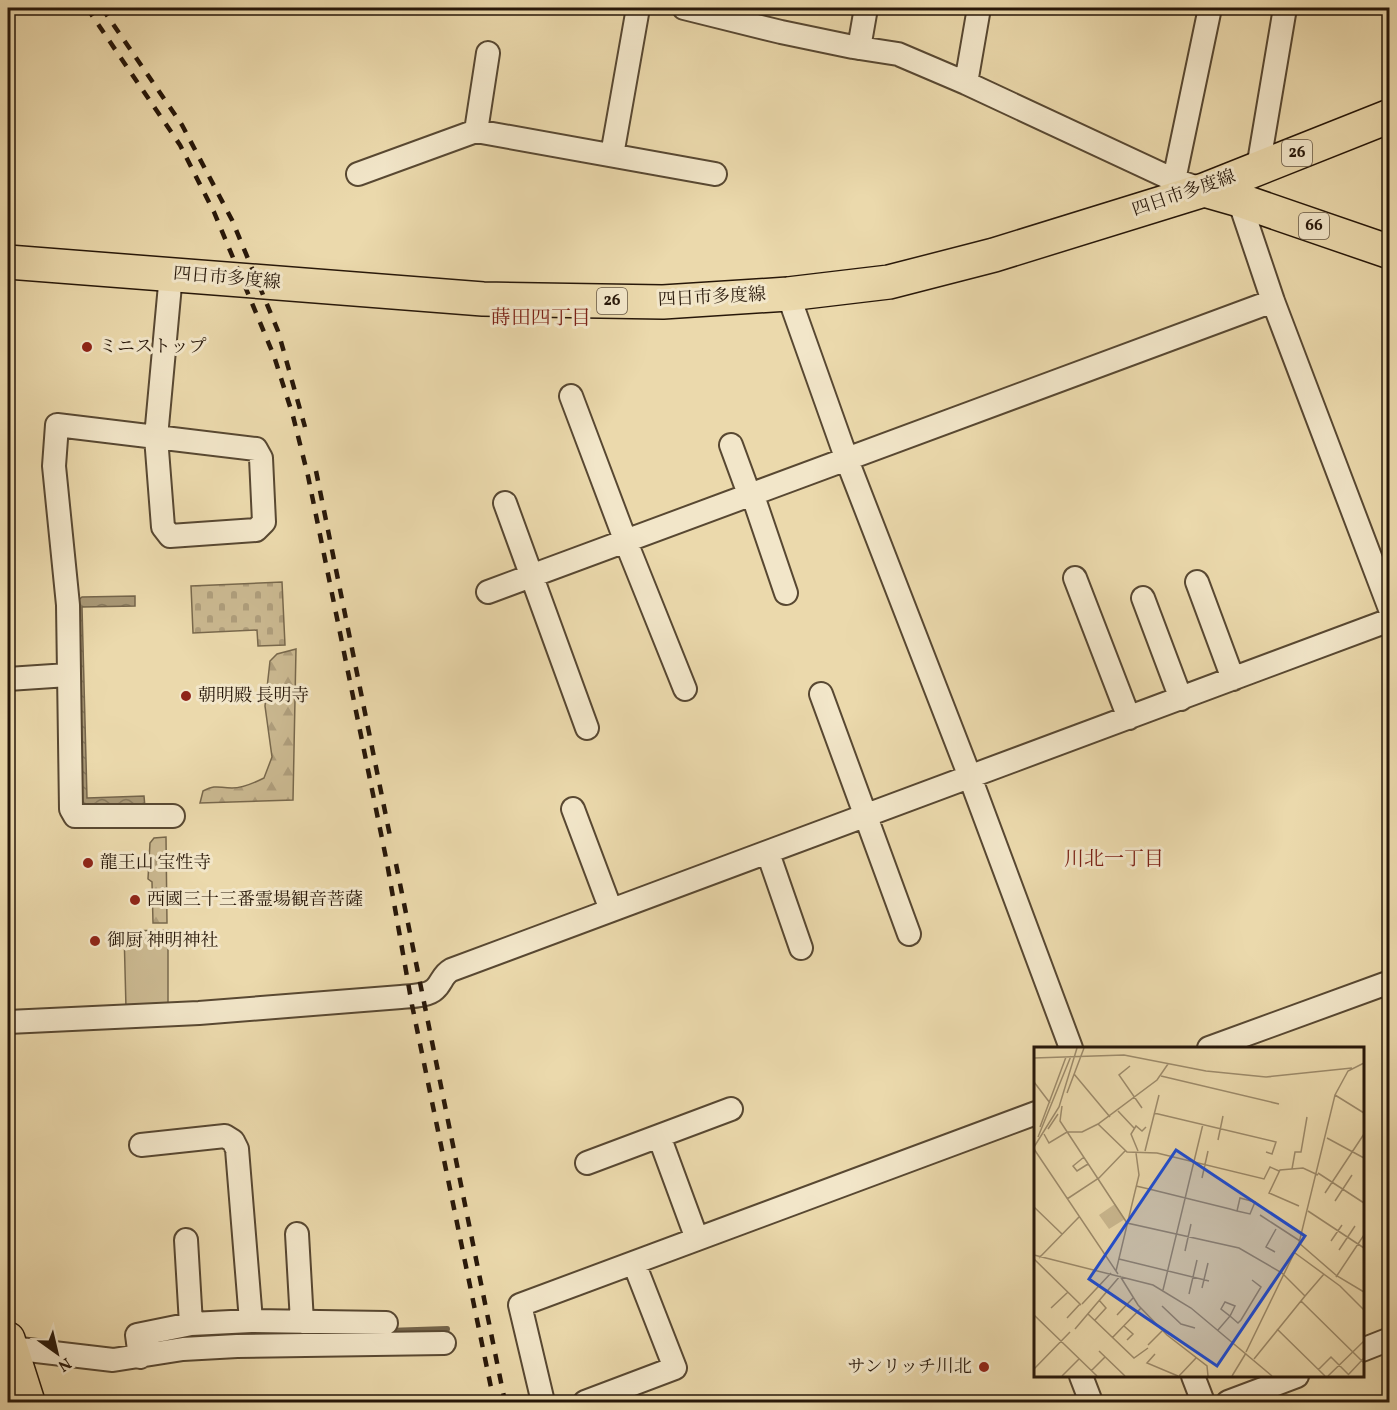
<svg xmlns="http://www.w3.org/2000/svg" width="1397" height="1410" font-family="Vollkorn,'Noto Serif JP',serif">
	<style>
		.forest { fill: url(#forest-firs); stroke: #78684c; stroke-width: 1.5 }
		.cemetery { fill: url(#cemetery-stones); stroke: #78684c; stroke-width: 1.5 }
		.park { fill: #cab890; stroke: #78684c; stroke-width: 1.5 }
		.water { fill: url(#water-waves); stroke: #74644a; stroke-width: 1.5 }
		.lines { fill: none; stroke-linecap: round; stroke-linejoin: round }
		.stream { stroke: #74644a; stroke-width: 6 }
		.street-casing { stroke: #584832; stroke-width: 26 }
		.primary-casing { stroke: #271709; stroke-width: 36 }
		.street { stroke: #f2e6c9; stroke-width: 22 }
		.primary { stroke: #ebd9ac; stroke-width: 33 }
		.rail { stroke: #271709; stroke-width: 4.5; stroke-dasharray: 10 10; stroke-linecap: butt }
		.poi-dot { fill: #8f2418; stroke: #f2e6c9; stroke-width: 2 }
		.labels { text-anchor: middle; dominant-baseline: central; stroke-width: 6; stroke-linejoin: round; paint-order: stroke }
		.shield { fill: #f2e6c9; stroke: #645543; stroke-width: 1.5 }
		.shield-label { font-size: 16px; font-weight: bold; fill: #271709 }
		.street-label { font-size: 18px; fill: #271709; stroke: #f2e6c9 }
		.poi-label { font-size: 18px; fill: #271709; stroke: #f2e6c9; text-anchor: start }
		.neighbourhood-label { font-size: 20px; fill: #7a1f14; stroke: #f2e6c9 }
		.inset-road { fill: none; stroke: #9d8b6b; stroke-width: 1.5 }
		.view { fill: #1d4ed8; fill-opacity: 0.15; stroke: #1d4ed8; stroke-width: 3 }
		.inset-edge { fill: none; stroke: #271709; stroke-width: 3 }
	</style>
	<defs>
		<pattern id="forest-firs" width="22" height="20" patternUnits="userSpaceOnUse" patternTransform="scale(1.5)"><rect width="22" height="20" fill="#cab890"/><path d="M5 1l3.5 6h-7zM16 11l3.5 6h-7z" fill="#ae9d7b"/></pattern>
		<pattern id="cemetery-stones" width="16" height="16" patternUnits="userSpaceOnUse" patternTransform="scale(1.5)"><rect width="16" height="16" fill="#cab890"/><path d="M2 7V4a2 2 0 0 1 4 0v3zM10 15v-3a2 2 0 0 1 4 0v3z" fill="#ae9d7b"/></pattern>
		<pattern id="water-waves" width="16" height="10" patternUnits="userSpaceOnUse" patternTransform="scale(1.5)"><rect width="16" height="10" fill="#a89775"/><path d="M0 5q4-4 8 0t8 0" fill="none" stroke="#897a5e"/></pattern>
	</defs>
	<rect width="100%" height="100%" fill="#ebd9ac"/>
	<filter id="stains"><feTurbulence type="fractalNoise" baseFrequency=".00333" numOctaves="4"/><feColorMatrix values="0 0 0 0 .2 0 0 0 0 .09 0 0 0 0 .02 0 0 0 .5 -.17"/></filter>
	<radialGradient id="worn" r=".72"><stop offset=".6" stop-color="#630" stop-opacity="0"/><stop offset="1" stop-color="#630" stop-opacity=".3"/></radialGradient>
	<path class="forest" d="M 296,649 L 293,800 L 200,803 L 203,791 C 217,784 218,788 232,788 C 243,788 254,783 264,778 L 272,757 L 265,706 L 270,661 L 277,654 Z
		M 166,837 L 167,923 L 153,923 L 152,882 L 148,879 L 150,843 L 154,838 Z"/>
	<path class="cemetery" d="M 282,582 L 285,645 L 258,646 L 257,630 L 193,633 L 191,586 Z"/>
	<path class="park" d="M 168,930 L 168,1006 L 126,1008 L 124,931 Z"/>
	<path class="water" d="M 135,596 L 135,606 L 82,607 L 87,798 L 144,796 L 145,807 L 81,809 L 75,603 L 82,597 Z"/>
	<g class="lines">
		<path class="stream" d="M 387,1331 L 447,1329
			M 303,1334 L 329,1333"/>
		<defs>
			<path id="street" d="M 684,8 L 781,32 L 853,47 L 898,54 L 966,83 L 1174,180 L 1204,190
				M 859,48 L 866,8
				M 966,83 L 979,8
				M 476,131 L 488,53
				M 612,155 L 638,8
				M 1258,168 L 1285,8
				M 358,174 L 476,131 L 715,174
				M 1174,180 L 1210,8
				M 1239,200 L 1273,301 L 1390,609
				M 171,274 L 156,437 L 57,425 L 54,466 L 68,605 L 71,809 L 75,816 L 173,816
				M 788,294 L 847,460 L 970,777 L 1071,1048
				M 571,396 L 626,542 L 685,689
				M 156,437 L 256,449 L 261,458 L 264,522 L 256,530 L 170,536 L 163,527 Z
				M 731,445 L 749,494
				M 752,493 L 786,593
				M 505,503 L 587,728
				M 1075,578 L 1129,718
				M 1197,582 L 1233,679
				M 488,592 L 1273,301
				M 1143,598 L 1181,699
				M 8,679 L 68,675
				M 821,694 L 909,934
				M 573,809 L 611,910
				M 768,853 L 801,948
				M 8,1022 L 199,1013 L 401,997 C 411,996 428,996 435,989 C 442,983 442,975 451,970 L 1390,620
				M 1209,1048 L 1390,982
				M 659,1136 L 697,1239
				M 141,1145 L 225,1136 L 233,1141 L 237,1149 L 251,1321
				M 587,1163 L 731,1109
				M 297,1234 L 302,1322
				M 186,1240 L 191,1324
				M 11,1348 L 113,1360 L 183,1349 L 237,1346 L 444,1343
				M 1362,1350 L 1390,1339
				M 140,1357 L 137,1335 L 191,1324 L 251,1321 L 386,1323
				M 1081,1376 L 1091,1402
				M 1193,1376 L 1203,1402
				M 543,1402 L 520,1305 L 1036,1113
				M 585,1402 L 675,1368 L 634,1263
				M 1228,1402 L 1297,1376"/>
			<path id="primary" d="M 1204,190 L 1239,200 L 1390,252
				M 8,262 L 483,299 L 663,302 L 788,294 L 889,282 L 994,255 L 1204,190 L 1390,116
				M 8,1339 L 28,1402"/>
		</defs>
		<use href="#street" class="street-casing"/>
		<use href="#primary" class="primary-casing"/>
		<use href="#street" class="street"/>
		<use href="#primary" class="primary"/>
		<path class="rail" d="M 87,8 L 180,145 L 214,212 L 274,356 L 293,416 L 308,476 L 387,863 L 412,1005 L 494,1402
			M 102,8 L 182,125 L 232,220 L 278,331 L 305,427
			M 316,471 L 391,841
			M 396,864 L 505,1402"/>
	</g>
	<g class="poi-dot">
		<circle cx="87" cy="347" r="6"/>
		<circle cx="186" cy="696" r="6"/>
		<circle cx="88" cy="863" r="6"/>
		<circle cx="135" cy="900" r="6"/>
		<circle cx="95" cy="941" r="6"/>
		<circle cx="984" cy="1367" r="6"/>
	</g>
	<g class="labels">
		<g class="shield">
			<rect x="1282" y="140" width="30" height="26" rx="4.5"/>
			<rect x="1299" y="213" width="30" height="26" rx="4.5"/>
			<rect x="597" y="288" width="30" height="26" rx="4.5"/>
		</g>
		<g class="shield-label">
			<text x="1297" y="153">26</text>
			<text x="1314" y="226">66</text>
			<text x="612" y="301">26</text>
		</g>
		<g class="street-label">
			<text transform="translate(1184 194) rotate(-19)">四日市多度線</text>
			<text transform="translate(227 279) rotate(5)">四日市多度線</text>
			<text transform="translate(712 298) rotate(-3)">四日市多度線</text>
		</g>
		<g class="poi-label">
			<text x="99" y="347">ミニストップ</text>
			<text x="198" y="696">朝明殿 長明寺</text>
			<text x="100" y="863">龍王山 宝性寺</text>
			<text x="147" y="900">西國三十三番霊場観音菩薩</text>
			<text x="107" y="941">御厨 神明神社</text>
			<text x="972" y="1367" text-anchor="end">サンリッチ川北</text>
		</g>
		<g class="neighbourhood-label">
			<text x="541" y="319">蒔田四丁目</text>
			<text x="1114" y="860">川北一丁目</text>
		</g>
	</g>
	<g transform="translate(1034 1047)">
		<rect width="330" height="330" fill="#ebd9ac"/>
		<path d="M 81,157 L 91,172 L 75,182 L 65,168 Z" fill="#cab890"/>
		<path class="inset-road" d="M 0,11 L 90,8 L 172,24 L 232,30 L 318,21M 96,19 L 85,28 L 108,61M 40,27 L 76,70M 127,29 L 245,57M 0,35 L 16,56M 33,46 L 50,1M 301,48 L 330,66M 28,59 L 26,74 L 93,176 L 205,201 L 248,226 L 271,249 L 220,312M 84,64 L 100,81M 120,66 L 242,95 L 238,107 L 232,105M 64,77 L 93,105 L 123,106 L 230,132 L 236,120 L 245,124M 6,80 L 32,10M 14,82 L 24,67M 10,87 L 15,96 L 33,85 L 48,85 L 64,77 L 123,33 L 134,17M 4,90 L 37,9M 293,91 L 330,111M 184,93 L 189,69M 0,100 L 25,60 L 43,1M 0,102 L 84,227M 104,104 L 97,87 L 102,79 L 108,84 L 112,80M 111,104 L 125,48M 50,110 L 39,119 L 43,124 L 54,117M 258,122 L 261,105 L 267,105 L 273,70M 284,126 L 330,156M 168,131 L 174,104M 102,139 L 115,142 L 196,162 L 203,164 L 216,167 L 221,155 L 206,151 L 203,164M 291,146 L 330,87M 33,152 L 65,131 L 91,104M 301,154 L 318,128M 265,159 L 235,146 L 246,123 L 269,121 L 284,128M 0,160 L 28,187M 274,164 L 330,201M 226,168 L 266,194M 297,194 L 308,178M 265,196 L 303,229 L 330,245M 305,203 L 321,179M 151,204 L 157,177M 241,205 L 232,200 L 242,182M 261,206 L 306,239 L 330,263M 0,208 L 119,238 L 157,261 L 238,329M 5,211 L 45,170M 0,212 L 47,258M 85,212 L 175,234M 82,224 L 105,128 L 102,106M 86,229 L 104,258 L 133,288 L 173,319 L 174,329M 302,230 L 330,188M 168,241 L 174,216M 129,243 L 169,77M 155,247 L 163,213M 271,249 L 290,227M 267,254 L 330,316M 191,255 L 201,259 L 196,269 L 187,262 ZM 48,257 L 77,226M 128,259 L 147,277 L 161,281M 17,261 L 34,245M 54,267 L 100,311 L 114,301M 0,268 L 63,329M 83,268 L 99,251M 33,271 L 46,257M 61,273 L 72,261 L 65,253M 90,279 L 99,287 L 93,293M 41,282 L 86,229M 243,282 L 291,329M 184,283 L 196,269 L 204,276 L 207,273 L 227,240 L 218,233M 78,291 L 107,261M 114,298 L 128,284M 65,304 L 91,329M 212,305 L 265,196 L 301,48 L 314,24 L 330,16M 121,307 L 113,316 L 144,329M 0,322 L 36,285M 284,323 L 297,310 L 314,327M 57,324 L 71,310M 314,328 L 330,311M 28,329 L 45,312M 145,329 L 162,311M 198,329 L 212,306M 294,329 L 330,294"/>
		<path class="view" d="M 142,103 L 271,189 L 183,319 L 55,232 Z"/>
		<rect width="330" height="330" class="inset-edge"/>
	</g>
	<rect width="1397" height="1410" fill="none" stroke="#ebd9ac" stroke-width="30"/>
	<rect x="9" y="9" width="1379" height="1392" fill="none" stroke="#271709" stroke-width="3"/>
	<rect x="15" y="15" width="1367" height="1380" fill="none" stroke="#271709" stroke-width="1.5"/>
	<g transform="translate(57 1353) rotate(146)" stroke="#f2e6c9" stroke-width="4.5" paint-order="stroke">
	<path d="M0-4.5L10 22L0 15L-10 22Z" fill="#271709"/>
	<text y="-9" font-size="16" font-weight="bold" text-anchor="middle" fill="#271709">N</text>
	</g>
	<rect width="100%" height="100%" filter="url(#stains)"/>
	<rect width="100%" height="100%" fill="url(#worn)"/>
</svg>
